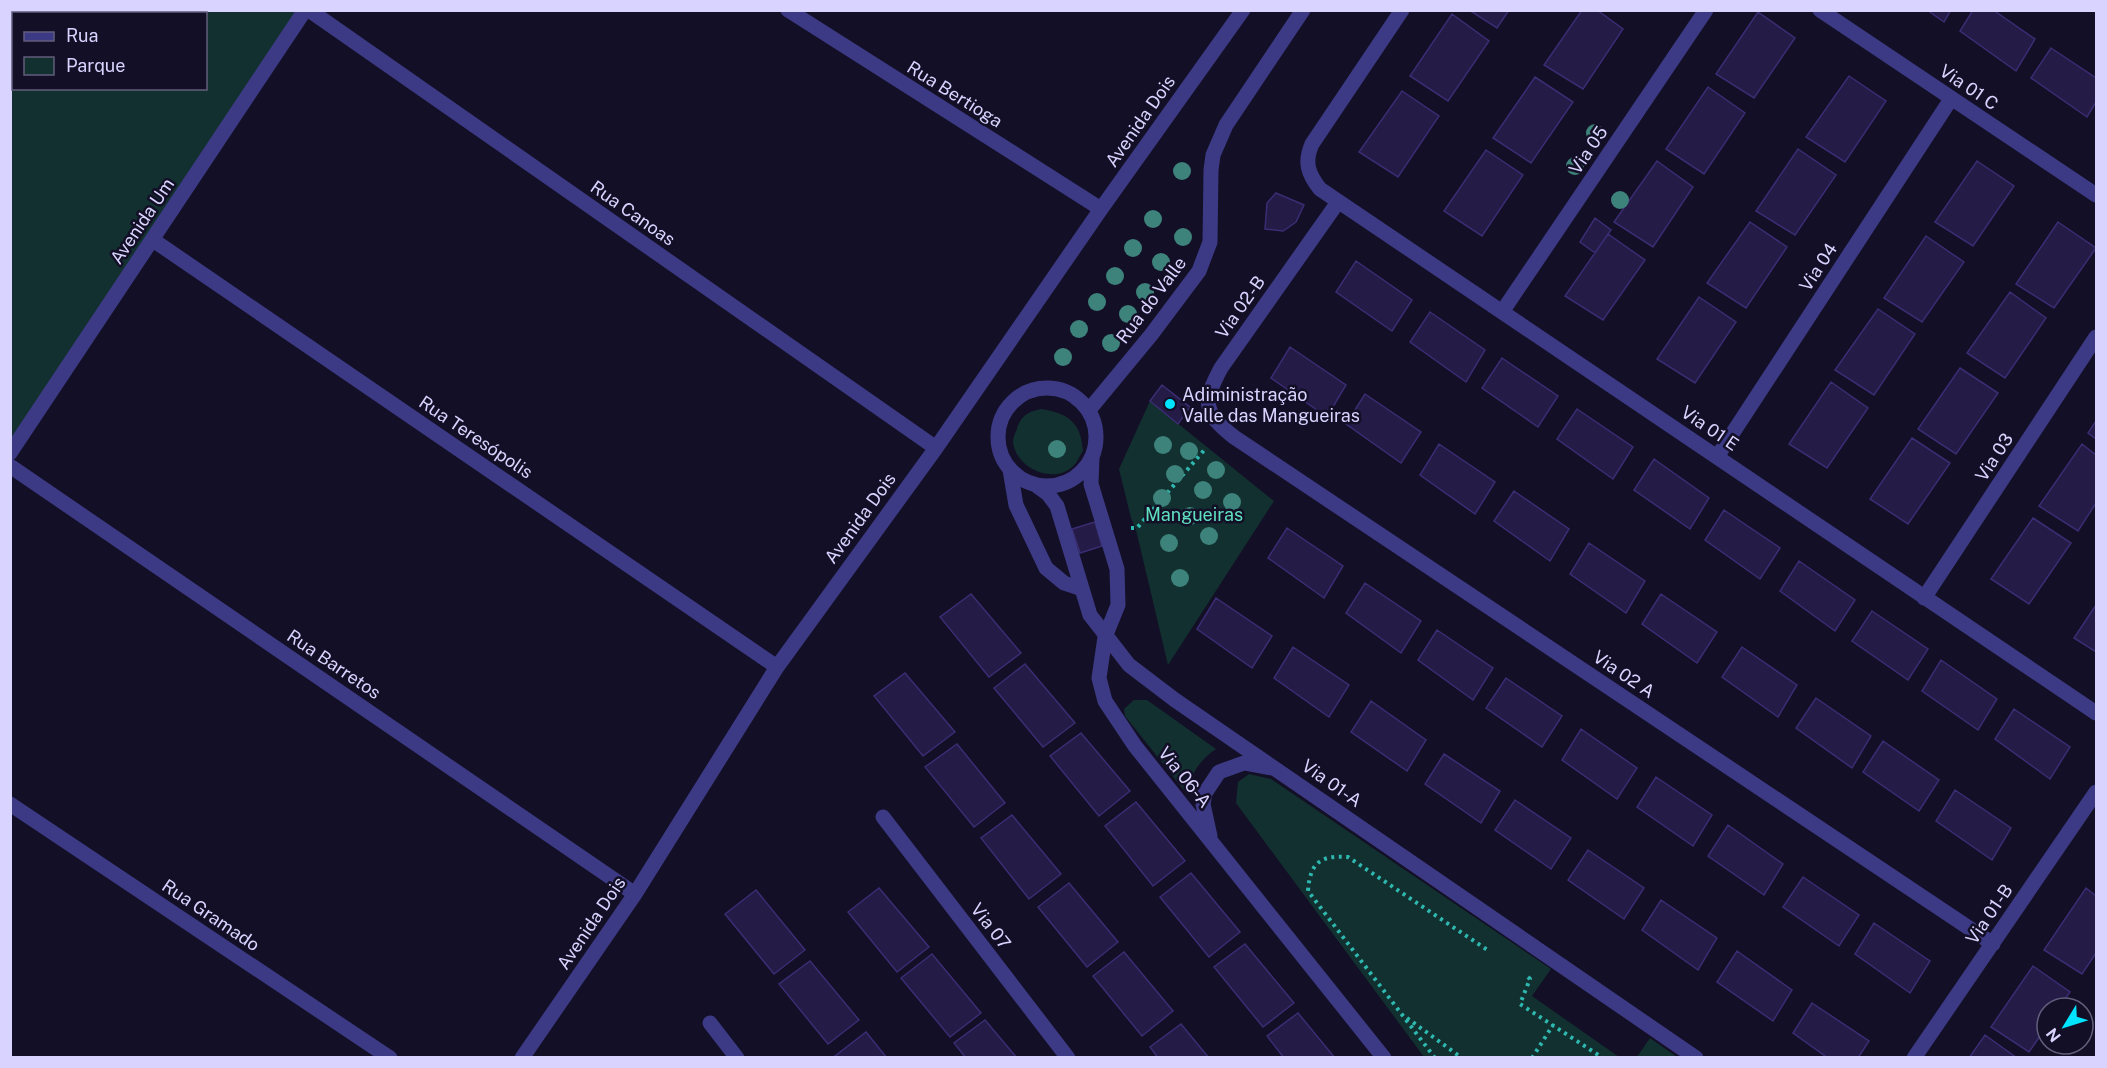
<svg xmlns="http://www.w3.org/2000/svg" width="2107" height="1068" font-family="'Public Sans',sans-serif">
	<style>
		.green { fill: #12302f; fill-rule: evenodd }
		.building { fill: #241b47; stroke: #3b2d73; stroke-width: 1.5 }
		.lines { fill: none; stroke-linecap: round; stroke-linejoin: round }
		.path { stroke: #2fb8b0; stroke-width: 4; stroke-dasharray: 3 4.5; stroke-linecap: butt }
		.minor { stroke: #3d3a85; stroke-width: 15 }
		.tree { fill: #3d827b }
		.poi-dot { fill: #00e5ff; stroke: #130f26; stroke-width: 2 }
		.labels { text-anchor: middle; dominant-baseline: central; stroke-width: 5; stroke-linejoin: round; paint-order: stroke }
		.street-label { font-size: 18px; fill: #d9d4ff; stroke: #130f26 }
		.poi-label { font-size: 18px; fill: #d9d4ff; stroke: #130f26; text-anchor: start }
		.park-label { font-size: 18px; fill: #5fe0c0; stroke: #130f26 }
	</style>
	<rect width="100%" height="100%" fill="#130f26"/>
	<path class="green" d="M 11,11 L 313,11 L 11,455 ZM 14,14 L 206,14 L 206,88 L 14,88 Z
		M 1150,401 L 1274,501 L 1168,665 L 1136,530 L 1131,518 L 1119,469 Z
		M 1041,409 C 1068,413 1081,422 1083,451 C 1080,455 1078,461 1075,464 C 1057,486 1016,470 1013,442 C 1013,438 1015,433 1017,429 C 1018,423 1022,417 1027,414 C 1031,411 1037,410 1041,409 Z
		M 1134,700 L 1147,700 L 1216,749 C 1199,761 1191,773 1187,794 L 1125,716 L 1124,709 Z
		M 1249,774 L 1271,779 L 1551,969 L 1532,996 L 1619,1057 L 1424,1057 L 1236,803 L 1238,782 Z
		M 1650,1038 L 1677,1057 L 1637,1057 Z"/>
	<path class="building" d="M 1469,10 L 1509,10 L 1497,28 Z
		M 1582,10 L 1597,10 L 1623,29 L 1583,89 L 1544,65 Z
		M 1927,10 L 1951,10 L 1944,22 Z
		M 1973,10 L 1993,10 L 2035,39 L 2016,71 L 1960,31 Z
		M 1758,12 L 1795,38 L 1754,98 L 1716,74 Z
		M 1452,14 L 1489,41 L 1448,101 L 1410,76 Z
		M 2051,48 L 2096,78 L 2096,102 L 2087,117 L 2031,78 Z
		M 1849,76 L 1886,101 L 1845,162 L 1806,137 Z
		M 1535,77 L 1573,102 L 1531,163 L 1493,138 Z
		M 1708,87 L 1745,113 L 1704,174 L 1666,149 Z
		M 1402,91 L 1439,116 L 1398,177 L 1359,152 Z
		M 1798,149 L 1836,175 L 1795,235 L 1756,211 Z
		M 1486,150 L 1523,175 L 1482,236 L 1444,211 Z
		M 1657,161 L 1693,187 L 1653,247 L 1614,222 Z
		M 1977,161 L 2014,186 L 1973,246 L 1935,222 Z
		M 1276,193 L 1304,205 L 1296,222 L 1283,231 L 1265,229 L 1267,203 Z
		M 1595,218 L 1611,230 L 1595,253 L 1580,242 Z
		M 1750,222 L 1787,247 L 1746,308 L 1707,283 Z
		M 2058,222 L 2096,248 L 2054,308 L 2016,284 Z
		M 1608,234 L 1645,260 L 1603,320 L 1565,296 Z
		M 1926,236 L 1964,262 L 1922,322 L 1884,298 Z
		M 1356,261 L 1412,300 L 1392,331 L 1336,292 Z
		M 2010,292 L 2046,318 L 2005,378 L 1967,353 Z
		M 1699,297 L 1736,322 L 1695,383 L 1657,359 Z
		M 1878,309 L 1915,334 L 1874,395 L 1835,370 Z
		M 1430,312 L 1485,350 L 1466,382 L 1410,342 Z
		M 1290,347 L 1346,385 L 1327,417 L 1271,378 Z
		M 1502,358 L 1558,396 L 1538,427 L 1482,388 Z
		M 1960,368 L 1998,393 L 1956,454 L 1918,429 Z
		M 1831,382 L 1868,408 L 1827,468 L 1789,444 Z
		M 1162,385 L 1190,407 L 1178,424 L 1150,401 Z
		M 1365,394 L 1421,432 L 1401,463 L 1346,424 Z
		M 1577,409 L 1633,447 L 1613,479 L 1557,439 Z
		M 2096,421 L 2096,439 L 2088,433 Z
		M 1912,438 L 1950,463 L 1908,524 L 1870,499 Z
		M 1439,444 L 1495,482 L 1475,514 L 1420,475 Z
		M 2082,444 L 2096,455 L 2096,503 L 2078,531 L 2039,506 Z
		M 1654,459 L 1709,498 L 1690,529 L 1634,490 Z
		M 1514,491 L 1569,529 L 1550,561 L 1494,521 Z
		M 1724,510 L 1780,548 L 1760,579 L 1705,540 Z
		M 2033,518 L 2071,543 L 2029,604 L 1991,579 Z
		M 1095,522 L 1102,546 L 1080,553 L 1072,529 Z
		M 1287,528 L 1343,566 L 1324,598 L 1268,558 Z
		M 1589,543 L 1645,581 L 1626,613 L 1570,574 Z
		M 1799,561 L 1855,600 L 1835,631 L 1780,591 Z
		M 1365,583 L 1421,621 L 1401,653 L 1346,613 Z
		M 971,594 L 1021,653 L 989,677 L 940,617 Z
		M 1661,594 L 1717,632 L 1697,663 L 1642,624 Z
		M 1216,598 L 1272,636 L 1252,668 L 1197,629 Z
		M 2096,605 L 2096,652 L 2074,638 Z
		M 1872,611 L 1928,649 L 1908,680 L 1852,641 Z
		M 1437,630 L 1493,668 L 1473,700 L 1418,660 Z
		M 1293,647 L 1349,685 L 1329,717 L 1274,678 Z
		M 1742,647 L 1797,685 L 1778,717 L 1722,677 Z
		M 1941,660 L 1997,699 L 1978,730 L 1922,691 Z
		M 1025,664 L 1075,723 L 1043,747 L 994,688 Z
		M 905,673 L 955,732 L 923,756 L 874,696 Z
		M 1506,678 L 1562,716 L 1542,747 L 1486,708 Z
		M 1816,698 L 1871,736 L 1852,768 L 1796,728 Z
		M 1371,701 L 1426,740 L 1407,771 L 1351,732 Z
		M 2014,709 L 2070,747 L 2050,779 L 1995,739 Z
		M 1581,729 L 1637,768 L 1617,799 L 1562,760 Z
		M 1081,733 L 1130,791 L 1099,816 L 1050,756 Z
		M 1883,741 L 1939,780 L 1919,811 L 1863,772 Z
		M 957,744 L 1005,803 L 974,827 L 925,767 Z
		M 1444,754 L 1500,791 L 1481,823 L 1425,784 Z
		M 1656,777 L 1712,815 L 1693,846 L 1637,807 Z
		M 1955,790 L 2011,828 L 1992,860 L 1936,821 Z
		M 1515,800 L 1571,838 L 1551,869 L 1495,830 Z
		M 1136,802 L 1185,861 L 1153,886 L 1105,826 Z
		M 1012,815 L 1061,874 L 1029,899 L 981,838 Z
		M 1728,825 L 1783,864 L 1764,895 L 1708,856 Z
		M 1588,850 L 1644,888 L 1624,919 L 1568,880 Z
		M 1191,873 L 1240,932 L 1209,957 L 1160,897 Z
		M 1803,877 L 1859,915 L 1839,946 L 1783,907 Z
		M 1069,883 L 1118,942 L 1087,967 L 1038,907 Z
		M 879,888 L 929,947 L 897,972 L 848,912 Z
		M 2086,888 L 2096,896 L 2096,953 L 2082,974 L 2044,950 Z
		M 756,890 L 805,950 L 774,974 L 725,914 Z
		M 1661,900 L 1717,938 L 1698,970 L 1642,930 Z
		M 1874,923 L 1930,961 L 1910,993 L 1855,954 Z
		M 1245,944 L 1294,1003 L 1263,1027 L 1214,967 Z
		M 1737,951 L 1792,990 L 1773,1021 L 1717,982 Z
		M 1124,952 L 1173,1011 L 1142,1036 L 1093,976 Z
		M 932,954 L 981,1013 L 950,1037 L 901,978 Z
		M 810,961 L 859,1020 L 828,1044 L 779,984 Z
		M 2033,966 L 2070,992 L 2059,1008 L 2047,1008 L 2047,1026 L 2029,1052 L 1991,1027 Z
		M 1812,1003 L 1869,1041 L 1858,1058 L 1828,1058 L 1793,1033 Z
		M 1298,1013 L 1335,1058 L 1284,1058 L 1267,1036 Z
		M 985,1020 L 1017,1058 L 966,1058 L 954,1043 Z
		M 1181,1024 L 1209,1058 L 1158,1058 L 1150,1047 Z
		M 866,1032 L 887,1058 L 836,1058 L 835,1056 Z
		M 1985,1035 L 2017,1058 L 1969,1058 Z"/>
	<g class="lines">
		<path class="path" d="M 1131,528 L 1137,528 L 1206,448
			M 1528,977 L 1530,979 L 1520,1004 L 1603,1058
			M 1407,1018 L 1462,1058
			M 1435,1058 L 1308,891 C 1310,862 1321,855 1348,857 L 1489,951
			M 1532,1058 L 1553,1025"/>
		<path class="minor" d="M 309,10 L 936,448
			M 788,10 L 1101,209
			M 1402,10 L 1312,144 C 1304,162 1308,174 1320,189 L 2096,713
			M 1820,10 L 2096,195
			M 1338,202 L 1221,368 C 1203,402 1202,412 1234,437 L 1993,944
			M 153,240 L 777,667
			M 1502,312 L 1706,10
			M998 437a49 49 0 1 1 98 0a49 49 0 1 1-98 0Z
			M 1089,410 L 1151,335 L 1199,271 L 1210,242 L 1211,170 L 1213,155 L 1226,125 L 1303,10
			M 10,453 L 305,10
			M 1717,457 L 1951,99
			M 1092,458 L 1091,484 L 1117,569 L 1118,605 L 1105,637 L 1099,678 L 1105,701 L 1135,746 L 1384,1058
			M 10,466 L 635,894
			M 1010,470 L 1016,505 L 1046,568 L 1064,583 L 1082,589
			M 1037,486 L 1048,494 L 1057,506 L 1090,615 L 1129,665 L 1175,700 L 1696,1058
			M 1924,598 L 2096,337
			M 10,804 L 390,1058
			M 883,817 L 1068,1058
			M 1210,836 L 1203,804 L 1205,793 L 1219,772 L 1244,763 L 1271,768
			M 710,1023 L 737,1058
			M 522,1058 L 635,894 L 777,667 L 936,448 L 1101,209 L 1243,10
			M 1914,1058 L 2096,792"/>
	</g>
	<g class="tree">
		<circle cx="1595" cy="133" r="9"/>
		<circle cx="1575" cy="166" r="9"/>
		<circle cx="1182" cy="171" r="9"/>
		<circle cx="1620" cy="200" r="9"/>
		<circle cx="1153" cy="219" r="9"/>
		<circle cx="1183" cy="237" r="9"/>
		<circle cx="1133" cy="248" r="9"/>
		<circle cx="1161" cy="262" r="9"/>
		<circle cx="1115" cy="276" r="9"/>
		<circle cx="1145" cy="292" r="9"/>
		<circle cx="1097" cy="302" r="9"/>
		<circle cx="1128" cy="314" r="9"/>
		<circle cx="1079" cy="329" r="9"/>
		<circle cx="1111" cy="343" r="9"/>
		<circle cx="1063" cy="357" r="9"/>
		<circle cx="1163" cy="445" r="9"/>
		<circle cx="1057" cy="449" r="9"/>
		<circle cx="1189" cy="451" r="9"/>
		<circle cx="1216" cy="470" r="9"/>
		<circle cx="1175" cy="474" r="9"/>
		<circle cx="1203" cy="490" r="9"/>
		<circle cx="1162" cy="498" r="9"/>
		<circle cx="1232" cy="502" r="9"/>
		<circle cx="1190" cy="516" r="9"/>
		<circle cx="1209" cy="536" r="9"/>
		<circle cx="1169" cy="543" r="9"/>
		<circle cx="1180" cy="578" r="9"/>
	</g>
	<circle class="poi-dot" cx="1170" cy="404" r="6"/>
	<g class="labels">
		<g class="street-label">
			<text transform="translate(1969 87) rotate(34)">Via 01 C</text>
			<text transform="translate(955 94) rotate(32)">Rua Bertioga</text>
			<text transform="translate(1140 121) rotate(-55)">Avenida Dois</text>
			<text transform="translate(1588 150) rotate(-56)">Via 05</text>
			<text transform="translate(633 213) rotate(35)">Rua Canoas</text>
			<text transform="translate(142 221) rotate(-56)">Avenida Um</text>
			<text transform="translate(1818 267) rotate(-57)">Via 04</text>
			<text transform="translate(1151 300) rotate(-53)">Rua do Valle</text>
			<text transform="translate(1240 307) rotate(-55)">Via 02-B</text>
			<text transform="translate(1710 428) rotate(34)">Via 01 E</text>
			<text transform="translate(476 437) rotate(34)">Rua Teresópolis</text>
			<text transform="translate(1994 457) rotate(-57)">Via 03</text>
			<text transform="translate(860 518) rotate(-54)">Avenida Dois</text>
			<text transform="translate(334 664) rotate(34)">Rua Barretos</text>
			<text transform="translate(1624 674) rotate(34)">Via 02 A</text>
			<text transform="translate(1185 777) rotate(51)">Via 06-A</text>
			<text transform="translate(1332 783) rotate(35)">Via 01-A</text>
			<text transform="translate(1989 914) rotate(-56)">Via 01-B</text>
			<text transform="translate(211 915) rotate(34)">Rua Gramado</text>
			<text transform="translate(591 923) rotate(-56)">Avenida Dois</text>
			<text transform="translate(991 926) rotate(52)">Via 07</text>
		</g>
		<g class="poi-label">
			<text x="1182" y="394">Adiministração<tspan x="1182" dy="21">Valle das Mangueiras</tspan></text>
		</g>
		<g class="park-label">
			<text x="1194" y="514">Mangueiras</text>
		</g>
	</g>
	<rect width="2107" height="1068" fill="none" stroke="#d9d4ff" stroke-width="24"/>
	<rect x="12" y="12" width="195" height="78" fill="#130f26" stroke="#625e7d" stroke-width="1.5"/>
	<rect x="24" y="32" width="30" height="9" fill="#3d3a85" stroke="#625e7d" stroke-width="1.5"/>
	<text x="66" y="42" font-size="18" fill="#d9d4ff">Rua</text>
	<rect x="24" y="57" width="30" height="18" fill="#12302f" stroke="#625e7d" stroke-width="1.5"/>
	<text x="66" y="72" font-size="18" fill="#d9d4ff">Parque</text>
	<g transform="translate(2065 1026) rotate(232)"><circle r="28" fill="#130f26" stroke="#625e7d" stroke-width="1.5"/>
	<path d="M0-4.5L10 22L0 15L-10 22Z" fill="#00e5ff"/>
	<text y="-9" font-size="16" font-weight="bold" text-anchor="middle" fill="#d9d4ff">N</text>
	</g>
</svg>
